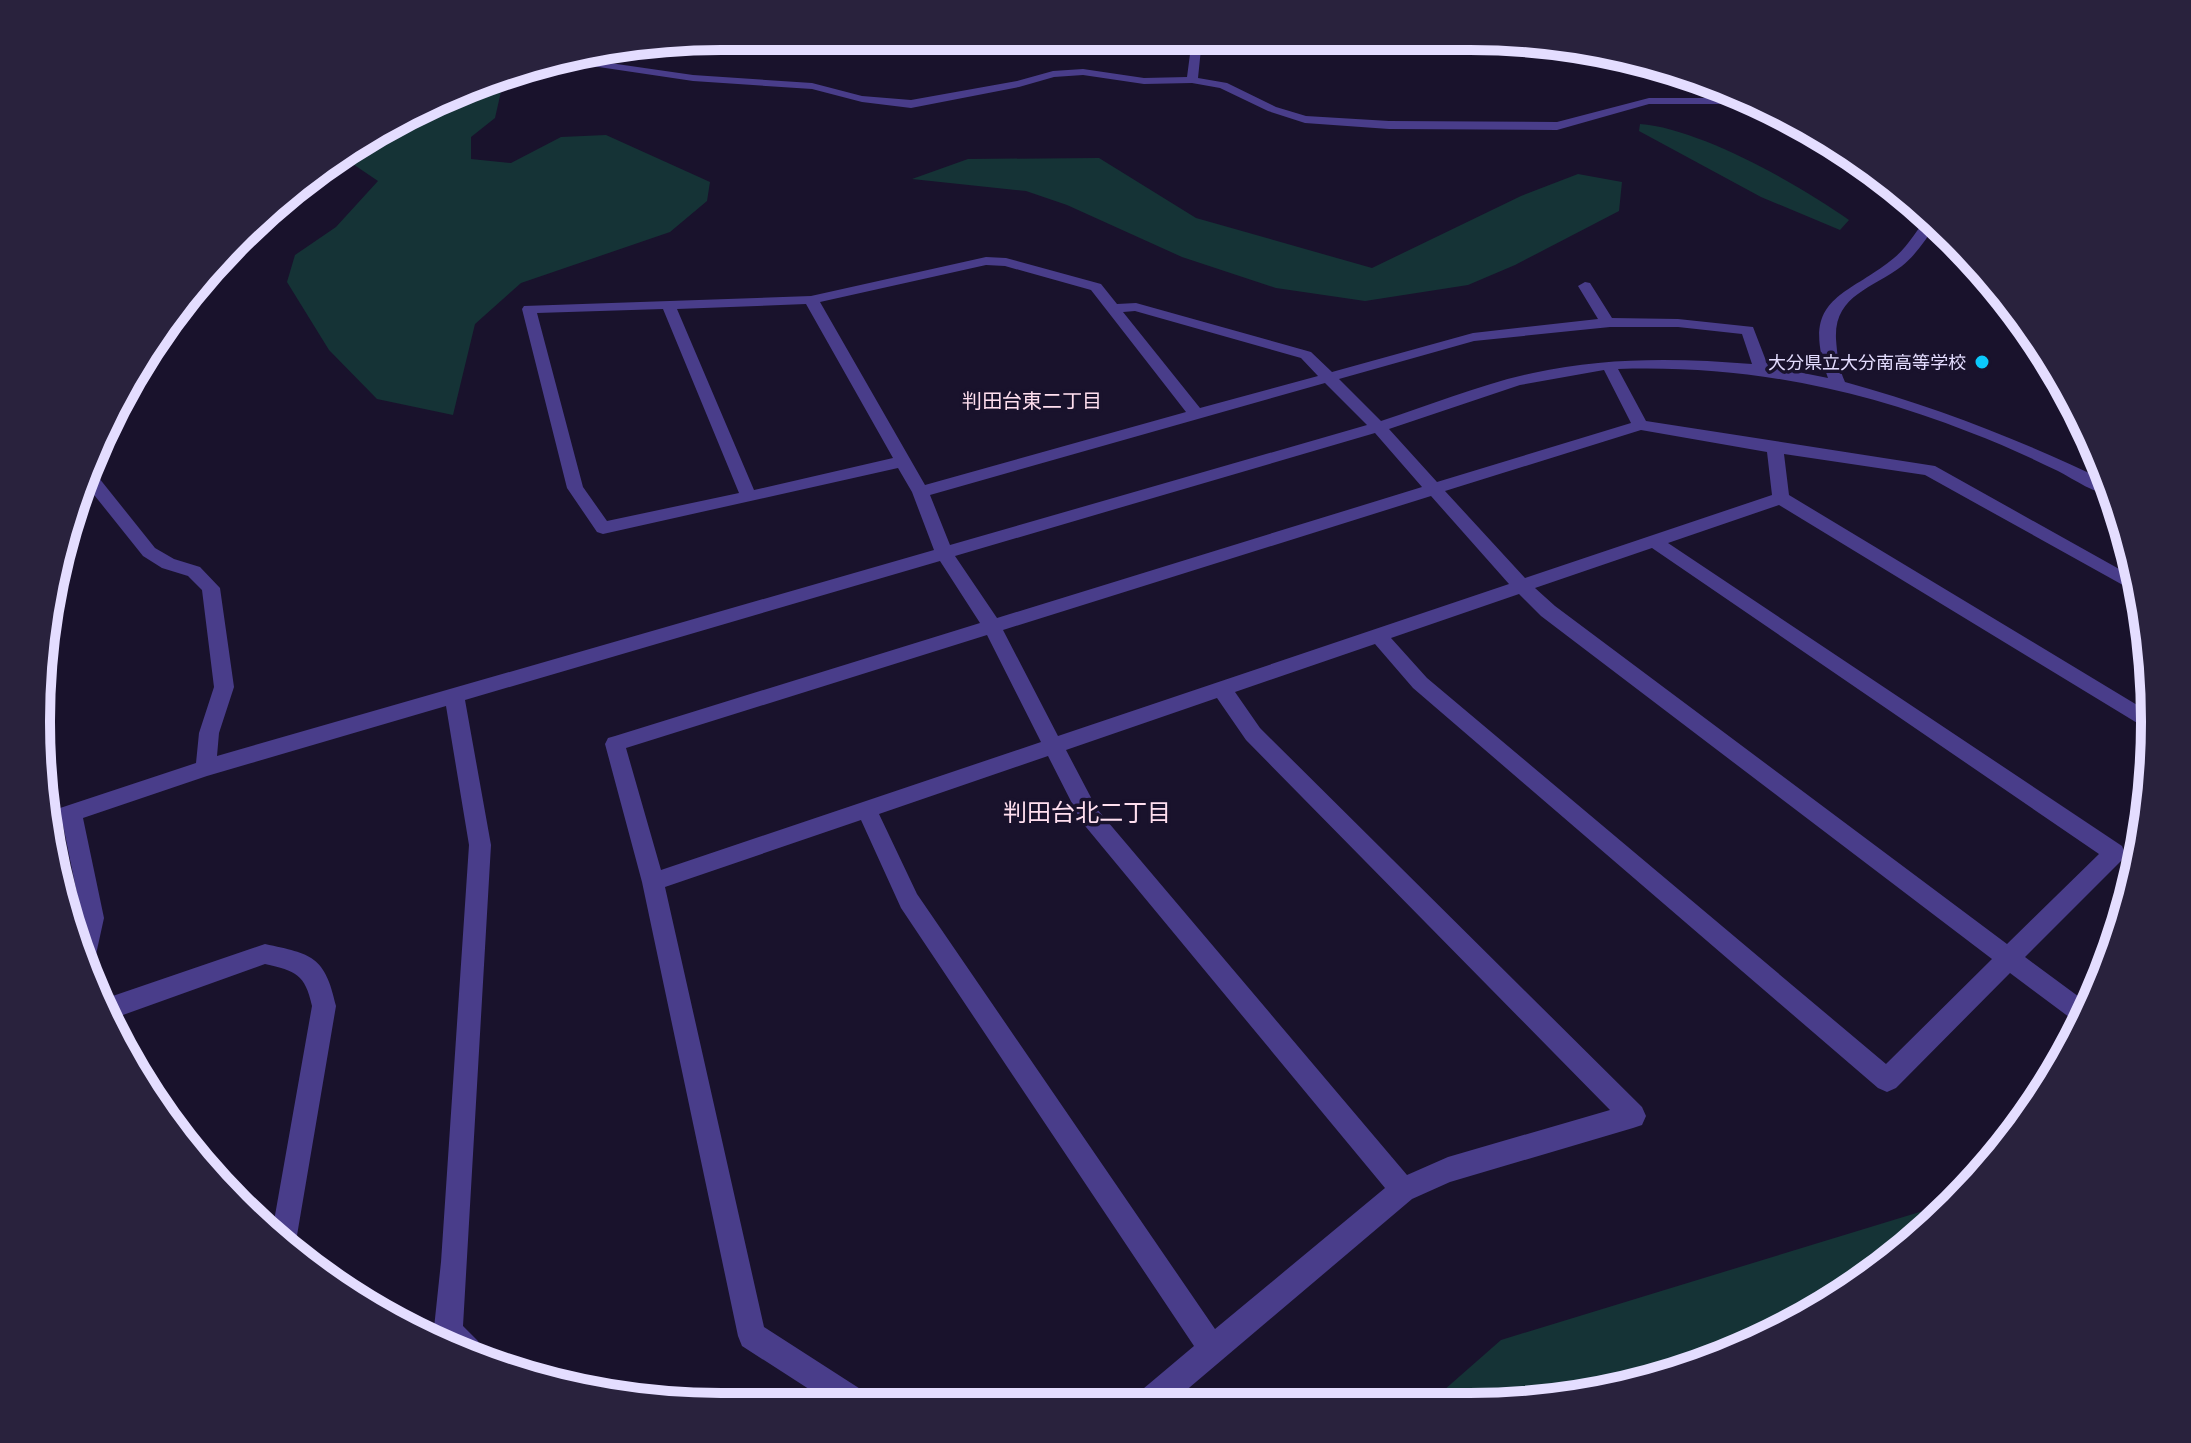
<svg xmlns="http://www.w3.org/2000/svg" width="2191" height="1443" font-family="Quicksand,'Noto Sans JP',sans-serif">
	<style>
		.green { fill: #153336 }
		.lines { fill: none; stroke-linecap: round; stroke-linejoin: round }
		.minor { fill: #493d8a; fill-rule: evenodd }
		.poi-dot { fill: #0bc9fc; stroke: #19122c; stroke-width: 3 }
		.labels { text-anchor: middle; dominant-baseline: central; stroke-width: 7; stroke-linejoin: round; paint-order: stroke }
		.far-poi-label { font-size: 18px; fill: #e4ddff; stroke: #19122c; text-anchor: end }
		.far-neighbourhood-label { font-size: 20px; fill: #ffdfef; stroke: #19122c }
		.neighbourhood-label { font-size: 24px; fill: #ffdfef; stroke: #19122c }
		.rim { fill: none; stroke: #e4ddff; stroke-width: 10 }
	</style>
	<rect width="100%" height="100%" fill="#19122c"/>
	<path class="green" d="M 473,86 L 502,87 L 495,118 L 471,137 L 471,159 L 511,163 L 561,137 L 606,135 L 710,182 L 707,201 L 670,232 L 521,283 L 475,324 L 453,415 L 377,399 L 329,350 L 287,282 L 295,255 L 336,227 L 378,181 L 338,154 Z
		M 1640,124 C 1699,128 1800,185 1849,220 L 1840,230 L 1761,197 L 1639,131 Z
		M 1099,158 L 1196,218 L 1372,268 L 1521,196 L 1578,174 L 1622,182 L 1619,211 L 1515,265 L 1468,285 L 1365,301 L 1276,288 L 1182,257 L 1067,205 L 1026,191 L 912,179 L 968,159 Z
		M 1923,1211 L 1942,1214 L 1886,1266 L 1772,1336 L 1646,1384 L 1514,1406 L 1427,1405 L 1501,1340 Z"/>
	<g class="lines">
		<path class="minor" d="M 1192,39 L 1202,39 L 1198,78 L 1227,83 L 1276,107 L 1306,116 L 1389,121 L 1557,122 L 1649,98 L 1746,98 L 1763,104 L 1649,104 L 1557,130 L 1389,129 L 1305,123 L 1268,111 L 1220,88 L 1192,83 L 1144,84 L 1083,75 L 1054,77 L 1019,87 L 911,108 L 862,102 L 812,89 L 693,81 L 565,62 L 582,59 L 693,75 L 812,83 L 862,96 L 911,100 L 1017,81 L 1053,71 L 1083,69 L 1144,78 L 1187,77 Z
			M 1930,215 L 1937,222 C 1927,238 1916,255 1902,266 C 1872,289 1834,295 1836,339 C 1837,354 1839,369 1845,382 C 1937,407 2023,441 2108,482 L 2114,496 C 2095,494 2075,480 2058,471 C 2029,457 1999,443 1969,432 C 1853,387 1743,365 1618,369 L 1646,421 L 1935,466 L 2137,579 L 2139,594 L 1925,475 L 1784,454 L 1789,495 L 2152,714 L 2152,732 L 1779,505 L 1668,543 L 2122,846 L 2125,853 L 2122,860 L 2025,957 L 2090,1005 L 2081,1026 L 2010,973 L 1896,1088 L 1887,1092 L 1878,1088 L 1413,688 L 1375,644 L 1235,692 L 1260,728 L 1642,1107 L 1646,1116 L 1642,1125 L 1633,1128 L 1450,1182 L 1412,1199 L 1170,1404 L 1133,1404 L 1137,1394 L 1194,1346 L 901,908 L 861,820 L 665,887 L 764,1327 L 865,1392 L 869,1402 L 829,1402 L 742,1346 L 738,1336 L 642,882 L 605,744 L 608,738 L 615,736 L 980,623 L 940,561 L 465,700 L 491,845 L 463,1326 L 478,1341 L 482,1351 L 480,1355 L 428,1339 L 434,1328 L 441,1262 L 469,845 L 446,706 L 207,776 L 83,818 L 104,918 L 93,968 L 89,970 L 77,942 L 82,918 L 63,825 L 52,828 L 51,811 L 196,763 L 199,733 L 214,687 L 202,590 L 188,576 L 162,568 L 143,556 L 83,481 L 86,467 L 91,468 L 155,548 L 174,559 L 200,567 L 220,588 L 234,687 L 219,733 L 217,756 L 934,550 L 912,492 L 898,468 L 603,534 L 597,532 L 567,488 L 522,309 L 524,306 L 811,296 L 986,257 L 1006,258 L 1101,284 L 1117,304 L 1136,303 L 1311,352 L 1332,372 L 1473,333 L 1598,319 L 1578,286 L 1585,282 L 1590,283 L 1612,318 L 1678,319 L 1753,327 L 1768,366 L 1828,378 C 1799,296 1847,297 1894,258 C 1909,246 1917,228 1930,215 ZM 986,265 L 1005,266 L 1091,290 L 1186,412 L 925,485 L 820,302 ZM 806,304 L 893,458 L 754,490 L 677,309 ZM 663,309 L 739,493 L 607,521 L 583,487 L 537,313 ZM 1135,311 L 1301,358 L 1318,376 L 1200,408 L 1123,312 ZM 1610,327 L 1678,327 L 1742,334 L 1752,364 C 1678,358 1606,357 1533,373 C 1481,384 1431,405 1381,421 L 1339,379 L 1474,341 ZM 1604,370 L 1631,423 L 1437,482 L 1389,429 L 1520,385 ZM 1325,383 L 1367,425 L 950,545 L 930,495 ZM 1641,430 L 1767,452 L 1772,495 L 1525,578 L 1445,491 ZM 1375,433 L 1422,487 L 997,618 L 955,556 ZM 1431,496 L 1509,584 L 1058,736 L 1003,630 ZM 1652,548 L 2099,854 L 2007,944 L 1555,606 L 1535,588 ZM 1519,594 L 1541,616 L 1992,959 L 1886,1064 L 1427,678 L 1391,638 ZM 987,635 L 1041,742 L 661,870 L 626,748 ZM 1217,698 L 1246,740 L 1610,1110 L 1448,1157 L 1407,1175 L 1097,809 L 1066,750 ZM 1048,756 L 1081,821 L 1385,1188 L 1215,1329 L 917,894 L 879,814 Z
			M 265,944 C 312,954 325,956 336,1006 L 294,1253 L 271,1238 L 312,1006 C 305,974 296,971 265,964 L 109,1020 L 101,1000 Z"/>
	</g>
	<circle class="poi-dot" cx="1982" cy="362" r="8"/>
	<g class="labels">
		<g class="far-poi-label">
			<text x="1966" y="362">大分県立大分南高等学校</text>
		</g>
		<g class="far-neighbourhood-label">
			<text x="1032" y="400">判田台東二丁目</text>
		</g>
		<g class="neighbourhood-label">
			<text x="1087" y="812">判田台北二丁目</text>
		</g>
	</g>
	<path d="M0 0H2191V1443H0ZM721 50H1470A671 671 0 0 1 2141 721V722A671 671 0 0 1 1470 1393H721A671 671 0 0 1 50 722V721A671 671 0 0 1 721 50Z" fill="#29223d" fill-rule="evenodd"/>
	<path class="rim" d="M721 50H1470A671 671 0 0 1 2141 721V722A671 671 0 0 1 1470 1393H721A671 671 0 0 1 50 722V721A671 671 0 0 1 721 50Z"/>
</svg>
